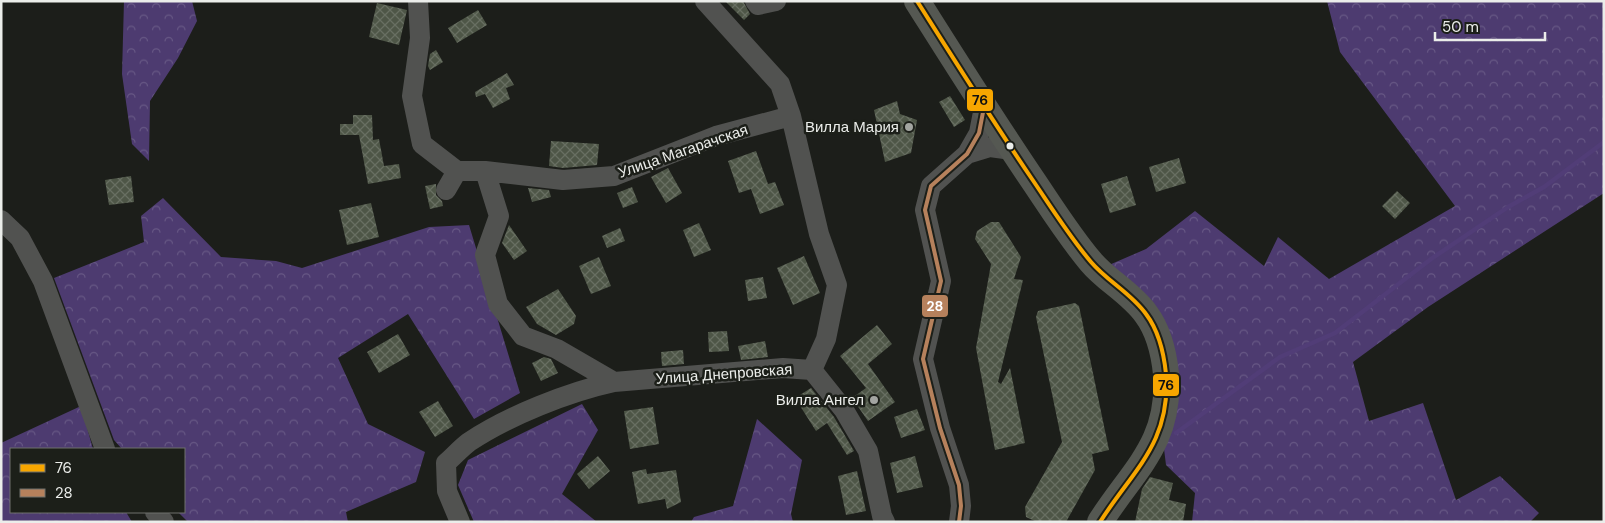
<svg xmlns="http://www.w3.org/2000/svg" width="1605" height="523" font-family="'DM Sans',sans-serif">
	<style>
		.forest { fill: url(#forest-crowns) }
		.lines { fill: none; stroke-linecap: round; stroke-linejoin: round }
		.stream { stroke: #513d77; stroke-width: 4.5 }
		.building { fill: url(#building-cross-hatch) }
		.minor { stroke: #515250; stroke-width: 20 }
		.major { stroke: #555852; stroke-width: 26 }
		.bus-1-casing { stroke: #1c1f19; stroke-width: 8 }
		.bus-2-casing { stroke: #1c1f19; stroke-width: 8 }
		.bus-1 { stroke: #f7a600; stroke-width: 4 }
		.bus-2 { stroke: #b6815c; stroke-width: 4 }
		.poi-dot { fill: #a3a5a1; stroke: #1c1f19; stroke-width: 2 }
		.bus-dot { fill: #ebedea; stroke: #1c1f19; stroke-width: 2 }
		.labels { text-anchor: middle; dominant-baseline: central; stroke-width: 5; stroke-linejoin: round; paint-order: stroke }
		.poi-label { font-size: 15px; fill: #ebedea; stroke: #1c1f19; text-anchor: end }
		.street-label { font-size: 15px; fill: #ebedea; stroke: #1c1f19 }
		.line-badge { stroke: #1c1f19; stroke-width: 2 }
		.badge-label { font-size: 14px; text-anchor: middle; font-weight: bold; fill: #fff }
		.pale-badge-label { font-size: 14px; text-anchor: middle; font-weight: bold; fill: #111 }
	</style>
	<defs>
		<pattern id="forest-crowns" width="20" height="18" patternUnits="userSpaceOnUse" patternTransform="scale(1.25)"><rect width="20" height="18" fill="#4d3b70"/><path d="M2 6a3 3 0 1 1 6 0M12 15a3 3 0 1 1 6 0" fill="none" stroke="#675885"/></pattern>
		<pattern id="building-cross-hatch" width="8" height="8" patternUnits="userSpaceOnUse" patternTransform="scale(1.25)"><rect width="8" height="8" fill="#4e5647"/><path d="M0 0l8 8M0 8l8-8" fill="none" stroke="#686f62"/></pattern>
	</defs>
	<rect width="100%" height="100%" fill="#1c1e1a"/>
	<path class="forest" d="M 124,1 L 192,1 L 197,21 L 178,58 L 150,101 L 149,161 L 132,144 L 122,74 Z
		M 1327,1 L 1604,1 L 1604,193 L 1428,307 L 1353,362 L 1369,421 L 1423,403 L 1456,500 L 1500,476 L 1539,513 L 1530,522 L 1192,522 L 1195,493 L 1166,465 L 1151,343 L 1109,265 L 1146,249 L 1195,211 L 1264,266 L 1278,237 L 1329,279 L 1455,206 L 1340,52 Z
		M 163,198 L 221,257 L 276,261 L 302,268 L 429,227 L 469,225 L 520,393 L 474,419 L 408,314 L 338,358 L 368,424 L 425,452 L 416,482 L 346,512 L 348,522 L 188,522 L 178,512 L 184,512 L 184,449 L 122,449 L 114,440 L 54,278 L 144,242 L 141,216 Z
		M 582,404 L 598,430 L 562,494 L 597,522 L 474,522 L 458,485 L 468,460 Z
		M 81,406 L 93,449 L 11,449 L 11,512 L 126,512 L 132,522 L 1,522 L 1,443 Z
		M 757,419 L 802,460 L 791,514 L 793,522 L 691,522 L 694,517 L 733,506 Z"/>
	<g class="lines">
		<path class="stream" d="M 1176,433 L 1280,357 L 1335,333 L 1431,259 L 1508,207 L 1544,187 L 1604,142"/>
	</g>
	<path class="building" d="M 725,1 L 743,1 L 750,14 L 744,20 Z
		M 377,3 L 407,10 L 399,45 L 369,37 Z
		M 478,10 L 487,25 L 457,43 L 448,28 Z
		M 436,50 L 443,62 L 430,70 L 428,66 L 430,54 Z
		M 507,73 L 514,85 L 506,88 L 510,99 L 493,108 L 485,94 L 476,97 L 475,92 Z
		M 950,96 L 965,120 L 954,127 L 939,102 Z
		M 897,101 L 900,114 L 917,120 L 911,153 L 885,162 L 874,110 Z
		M 353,115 L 372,115 L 373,140 L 379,139 L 384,166 L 399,164 L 401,178 L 368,184 L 359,135 L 340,135 L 340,124 L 353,124 Z
		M 551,141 L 599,144 L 597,165 L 563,168 L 549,166 Z
		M 756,151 L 768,184 L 775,182 L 784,205 L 760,214 L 751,189 L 739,193 L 728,161 Z
		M 1179,158 L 1186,183 L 1156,192 L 1149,167 Z
		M 668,168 L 682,193 L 666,203 L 651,177 Z
		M 131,176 L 134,202 L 109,205 L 105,180 Z
		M 1127,176 L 1136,205 L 1110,213 L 1101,184 Z
		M 436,184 L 436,195 L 442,201 L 443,206 L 430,209 L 425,186 Z
		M 632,187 L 638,202 L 623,208 L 617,193 Z
		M 528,188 L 549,190 L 551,197 L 532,202 Z
		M 1397,191 L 1410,203 L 1395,219 L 1382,206 Z
		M 371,203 L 379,237 L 347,245 L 339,210 Z
		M 991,222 L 999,222 L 1021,257 L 1014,279 L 1023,280 L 998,382 L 1001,384 L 1010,368 L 1025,443 L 995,450 L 976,348 L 991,264 L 975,239 L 977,231 Z
		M 699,223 L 711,250 L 694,257 L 683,230 Z
		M 509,225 L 527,251 L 514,260 L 502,243 Z
		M 620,228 L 625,241 L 607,248 L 602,236 Z
		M 804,256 L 820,293 L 793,305 L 777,268 Z
		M 599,257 L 611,286 L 591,294 L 579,266 Z
		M 763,277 L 767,298 L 748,301 L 745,280 Z
		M 558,289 L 576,316 L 574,324 L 556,335 L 537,324 L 526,307 Z
		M 1075,303 L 1079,306 L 1109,450 L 1092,454 L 1095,470 L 1066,522 L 1037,522 L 1026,517 L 1025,507 L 1062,442 L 1036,317 L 1038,311 Z
		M 877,325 L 892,344 L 868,364 L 895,402 L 868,421 L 852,398 L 866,388 L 840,356 Z
		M 727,331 L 729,351 L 709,352 L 708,332 Z
		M 398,334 L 410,355 L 379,373 L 367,352 Z
		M 765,341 L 768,357 L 741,360 L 738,346 Z
		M 683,350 L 684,364 L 662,366 L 661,352 Z
		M 544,357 L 551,359 L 558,373 L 541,381 L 532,363 Z
		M 811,388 L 834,417 L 854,451 L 847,455 L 827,423 L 816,431 L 795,398 Z
		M 438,401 L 453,426 L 435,437 L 419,412 Z
		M 653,407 L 659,444 L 630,449 L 624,411 Z
		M 917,409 L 925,430 L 901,438 L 894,417 Z
		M 598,456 L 610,471 L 589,489 L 577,474 Z
		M 915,456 L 923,487 L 897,493 L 890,463 Z
		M 646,469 L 647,474 L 676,470 L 681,502 L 667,509 L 665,499 L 638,504 L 632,472 Z
		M 857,471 L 866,511 L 846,515 L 838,476 Z
		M 1150,477 L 1173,483 L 1169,500 L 1186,504 L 1183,522 L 1135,522 L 1142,489 Z"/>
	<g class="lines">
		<path class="minor" d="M 418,1 L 420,38 L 412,96 L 422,144 L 457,171
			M 705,1 L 780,84 L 791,116 L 819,234 L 837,285 L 826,339 L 812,370
			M 755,1 L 758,5 L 776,1
			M 967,154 L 990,147 L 1012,150
			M 485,171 L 563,180 L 614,176 L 716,136 L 791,116
			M 446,190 L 457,171 L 485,171 L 499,216 L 485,255 L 498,304 L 523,336 L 557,349 L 614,382
			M 1,220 L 20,238 L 43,281 L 105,449
			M 155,512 L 164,522
			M 460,522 L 447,491 L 446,463 C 454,456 461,448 469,442 C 508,416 568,392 614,382 L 783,368 L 812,370 L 844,410 L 868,451 L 882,516 L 885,522
			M 959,522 L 961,506 L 959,485 L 940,428 L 923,359 L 941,281 L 925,210 L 931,186 L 967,154 L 979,133 L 984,107"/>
		<path class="major" d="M 917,1 C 955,61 992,120 1032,179 C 1051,207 1069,236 1091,262 C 1107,281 1131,293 1146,314 C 1158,330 1164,354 1166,374 C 1171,443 1133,470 1100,522"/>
		<defs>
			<path id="bus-1" d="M 917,1 C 955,61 992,120 1032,179 C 1051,207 1069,236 1091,262 C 1107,281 1131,293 1146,314 C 1158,330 1164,354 1166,374 C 1171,443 1133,470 1100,522"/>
			<path id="bus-2" d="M 959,522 L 961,506 L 959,485 L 940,428 L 923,359 L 941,281 L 925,210 L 931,186 L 967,154 L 979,133 L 984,107"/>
		</defs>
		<use href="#bus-1" class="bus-1-casing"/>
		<use href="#bus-2" class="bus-2-casing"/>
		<use href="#bus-1" class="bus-1"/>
		<use href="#bus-2" class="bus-2"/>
	</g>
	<g class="poi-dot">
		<circle cx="909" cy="127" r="5"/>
		<circle cx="874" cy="400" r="5"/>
	</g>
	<circle class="bus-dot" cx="1010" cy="146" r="4.5"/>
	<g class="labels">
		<g class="poi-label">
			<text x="899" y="127">Вилла Мария</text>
			<text x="864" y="400">Вилла Ангел</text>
		</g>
		<g class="street-label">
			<text transform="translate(683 151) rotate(-19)">Улица Магарачская</text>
			<text transform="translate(724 374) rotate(-4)">Улица Днепровская</text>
		</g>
	</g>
	<g class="line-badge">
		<rect x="966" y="88" width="28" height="24" rx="5" fill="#f7a600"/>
		<rect x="921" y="294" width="28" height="24" rx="5" fill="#b6815c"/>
		<rect x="1152" y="373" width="28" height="24" rx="5" fill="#f7a600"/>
	</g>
	<g class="badge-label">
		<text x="935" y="311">28</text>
	</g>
	<g class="pale-badge-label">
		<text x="980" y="105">76</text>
		<text x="1166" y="390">76</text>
	</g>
	<rect width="1605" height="523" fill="none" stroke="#ebedea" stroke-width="5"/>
	<rect x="10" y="448" width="175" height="65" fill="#1c1f19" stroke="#6f716d"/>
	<rect x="20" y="464" width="25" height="8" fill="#f7a600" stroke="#6f716d"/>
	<text x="55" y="473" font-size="15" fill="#ebedea">76</text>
	<rect x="20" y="489" width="25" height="8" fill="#b6815c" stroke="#6f716d"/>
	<text x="55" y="498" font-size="15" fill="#ebedea">28</text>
	<path d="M1435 32v8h110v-8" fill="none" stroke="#ebedea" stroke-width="2.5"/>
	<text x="1442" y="32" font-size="15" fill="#ebedea" stroke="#1c1f19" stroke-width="4" paint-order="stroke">50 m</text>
</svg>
